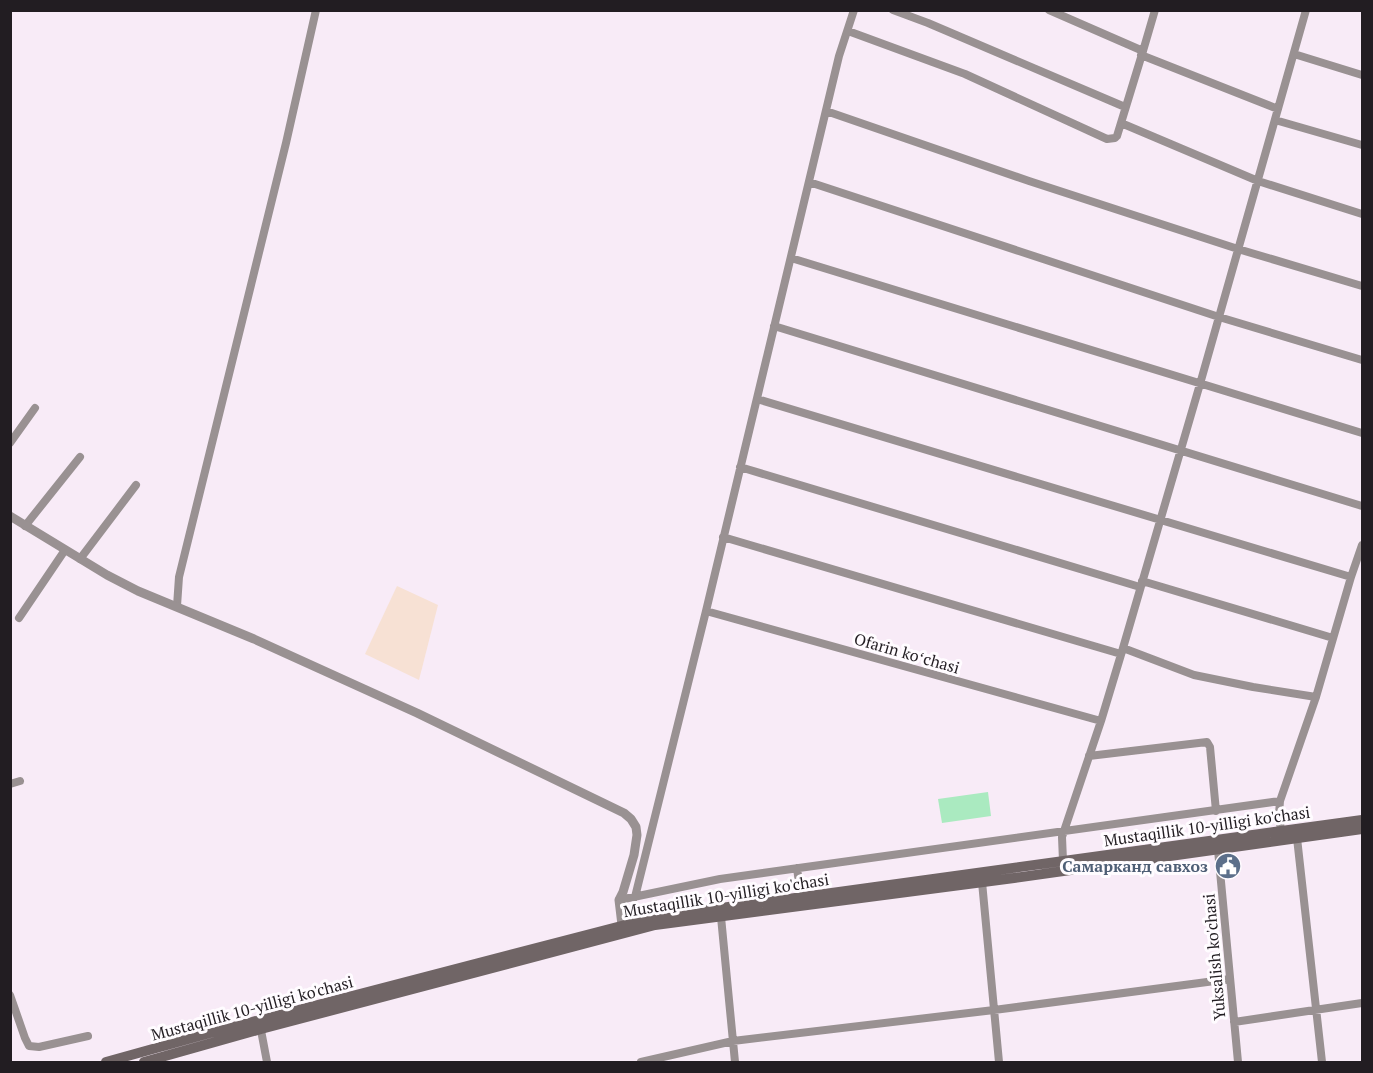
<svg xmlns="http://www.w3.org/2000/svg" width="1373" height="1073" font-family="'PT Serif',serif">
	<style>
		.education { fill: #f7e1d4 }
		.green { fill: #aaeac0 }
		.lines { fill: none; stroke-linecap: round; stroke-linejoin: round }
		.minor { stroke: #999192; stroke-width: 8 }
		.tertiary { stroke: #999192; stroke-width: 9 }
		.secondary { stroke: #706566; stroke-width: 10 }
		.labels { text-anchor: middle; dominant-baseline: central; stroke-width: 6; stroke-linejoin: round; paint-order: stroke }
		.street-label { font-size: 16px; fill: #221d22; stroke: #fffcff }
		.service-label { font-size: 16px; font-weight: bold; fill: #4e5e75; stroke: #fffcff; text-anchor: end }
	</style>
	<rect width="100%" height="100%" fill="#f8ebf7"/>
	<path class="education" d="M 397,586 L 438,605 L 419,680 L 365,654 Z"/>
	<path class="green" d="M 988,792 L 991,816 L 942,823 L 938,799 Z"/>
	<g class="lines">
		<path class="minor" d="M 893,10 L 928,23 L 1125,107
			M 848,31 L 965,74 L 1107,139 L 1115,138 L 1117,136 L 1143,51 L 1049,10
			M 1143,51 L 1155,10
			M 1294,54 L 1362,75
			M 1141,55 L 1278,109
			M 826,111 L 1029,181 L 1238,249 L 1362,286
			M 1275,120 L 1362,145
			M 1121,123 L 1258,181 L 1362,214
			M 809,182 L 1219,317 L 1362,360
			M 791,258 L 1362,433
			M 774,326 L 1362,506
			M 757,399 L 1351,577
			M 10,443 L 35,408
			M 740,467 L 1140,587
			M 25,526 L 80,457
			M 723,537 L 1121,654
			M 80,559 L 136,485
			M 1142,581 L 1333,638
			M 177,606 L 179,577 L 286,143 L 316,10
			M 706,611 L 1101,721
			M 19,618 L 65,550
			M 1123,648 L 1194,675 L 1253,687 L 1316,697
			M 1089,756 L 1207,742 L 1210,747 L 1216,811
			M 10,784 L 20,781
			M 1281,831 L 1279,814 L 1280,801 L 1316,697 L 1351,577 L 1362,545
			M 1297,838 L 1322,1062
			M 1218,850 L 1238,1062
			M 1063,861 L 1062,837 L 1101,721 L 1123,648 L 1200,384 L 1306,10
			M 797,868 L 801,898
			M 982,882 L 999,1062
			M 635,897 L 706,611 L 839,56 L 854,10
			M 619,900 L 720,879 L 1280,801
			M 721,917 L 735,1062
			M 10,995 L 25,1038 L 29,1046 L 39,1047 L 88,1036
			M 1234,1022 L 1362,1003
			M 260,1025 L 267,1062
			M 641,1062 L 733,1041 L 994,1010 L 1230,979"/>
		<path class="tertiary" d="M 10,516 L 107,575 L 138,591 L 254,639 L 417,713 L 624,813 L 631,819 L 636,827 L 637,835 L 634,855 L 623,892 L 619,900 L 622,925"/>
		<path class="secondary" d="M 106,1062 L 210,1033 L 656,917 L 1362,820
			M 144,1062 L 261,1029 L 655,925 L 1014,878 L 1362,829"/>
	</g>
	<defs>
		<symbol id="civic-disc" viewBox="-11 -11 22 22"><circle r="9.5" fill="#5c6f8a" stroke="#fffcff"/><path d="M-.6-6.5H3V-4.5H.6V-3L4-1V1h2V6H-6V1h2V-1L-.6-3ZM-1.2 2.5V6h2.4V2.5Z" fill="#fff"/></symbol>
	</defs>
	<g fill-rule="evenodd">
		<use href="#civic-disc" x="1213" y="851" width="30" height="30"/>
	</g>
	<g class="labels">
		<g class="street-label">
			<text transform="translate(907 653) rotate(16)">Ofarin koʻchasi</text>
			<text transform="translate(1207 826) rotate(-8)">Mustaqillik 10-yilligi ko'chasi</text>
			<text transform="translate(726 895) rotate(-9)">Mustaqillik 10-yilligi ko'chasi</text>
			<text transform="translate(1214 957) rotate(-95)">Yuksalish ko'chasi</text>
			<text transform="translate(252 1008) rotate(-15)">Mustaqillik 10-yilligi ko'chasi</text>
		</g>
		<g class="service-label">
			<text x="1208" y="866">Самарканд савхоз</text>
		</g>
	</g>
	<rect width="1373" height="1073" fill="none" stroke="#221d22" stroke-width="24"/>
</svg>
